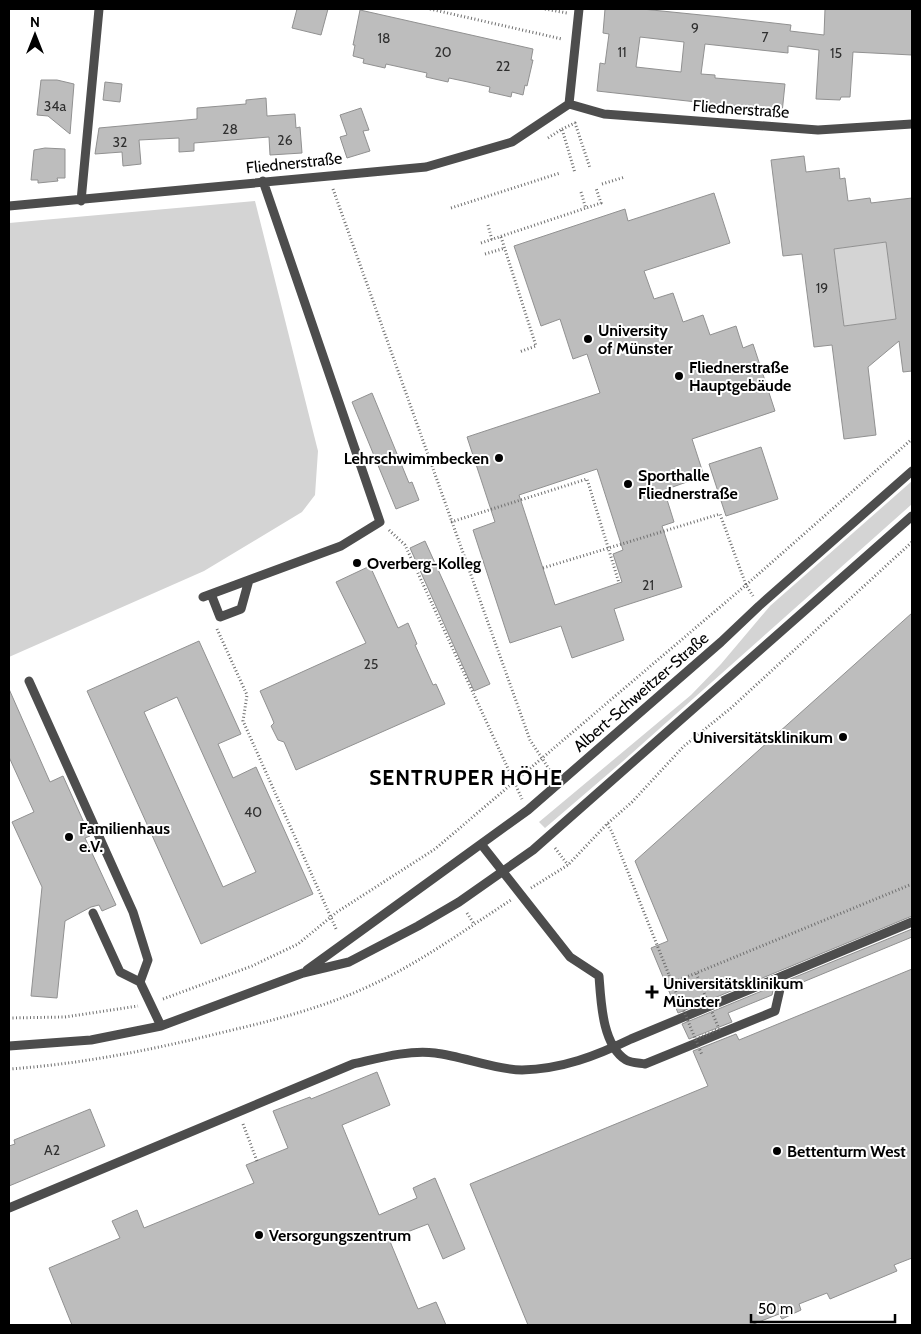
<svg xmlns="http://www.w3.org/2000/svg" width="921" height="1334" font-family="Cabin,sans-serif">
	<style>
		.green { fill: #d4d4d4 }
		.building { fill: #bdbdbd; stroke: #919191; fill-rule: evenodd }
		.lines { fill: none; stroke-linecap: round; stroke-linejoin: round }
		.path { stroke: #6f6f6f; stroke-width: 3; stroke-dasharray: 1 2.5; stroke-linecap: butt }
		.minor { stroke: #4d4d4d; stroke-width: 9 }
		.path-bridge { stroke: #6f6f6f; stroke-width: 3; stroke-dasharray: 1 2.5; stroke-linecap: butt }
		.poi-dot { fill: #000; stroke: #fff; stroke-width: 2 }
		.labels { text-anchor: middle; dominant-baseline: central; stroke-width: 4; stroke-linejoin: round; paint-order: stroke }
		.number-label { font-size: 14px; fill: #2f2f2f }
		.street-label { font-size: 16px; fill: #000; stroke: #fff }
		.poi-label { font-size: 16px; font-weight: bold; fill: #000; stroke: #fff; text-anchor: start }
		.district-label { font-size: 21px; font-weight: bold; letter-spacing: 1px; fill: #000; stroke: #fff }
	</style>
	<rect width="100%" height="100%" fill="#fff"/>
	<path class="green" d="M 255,201 L 318,451 L 315,495 L 302,512 L 204,571 L 9,657 L 9,223 Z
		M 886,242 L 896,319 L 844,326 L 834,249 Z
		M 912,481 L 912,504 L 622,762 L 545,828 L 539,822 L 691,695 L 721,664 L 770,606 Z"/>
	<path class="building" d="M 297,9 L 328,9 L 321,35 L 292,28 Z
		M 605,9 L 642,9 L 721,17 L 791,25 L 790,31 L 824,35 L 825,9 L 912,9 L 912,55 L 853,52 L 850,97 L 841,97 L 840,100 L 816,99 L 819,50 L 788,46 L 788,53 L 705,44 L 701,74 L 715,75 L 715,78 L 785,84 L 782,113 L 733,108 L 733,106 L 597,91 L 600,63 L 605,64 L 609,34 L 603,33 ZM 640,37 L 684,42 L 681,72 L 636,67 Z
		M 360,10 L 533,49 L 531,60 L 533,60 L 527,86 L 525,85 L 523,95 L 512,92 L 511,97 L 489,92 L 490,87 L 468,82 L 449,78 L 448,82 L 426,77 L 427,73 L 386,64 L 385,68 L 363,63 L 364,59 L 353,56 L 355,45 L 353,45 Z
		M 41,80 L 57,80 L 74,84 L 70,134 L 48,116 L 37,115 Z
		M 105,82 L 122,84 L 120,102 L 103,100 Z
		M 266,98 L 267,116 L 295,114 L 296,128 L 300,127 L 302,153 L 270,155 L 269,137 L 194,143 L 194,151 L 179,152 L 179,138 L 139,140 L 141,164 L 123,166 L 122,152 L 95,154 L 99,128 L 197,119 L 197,108 L 246,104 L 246,100 Z
		M 361,108 L 369,130 L 363,131 L 370,151 L 347,158 L 340,137 L 347,135 L 340,115 Z
		M 45,148 L 65,149 L 65,178 L 57,178 L 58,181 L 38,183 L 38,180 L 31,180 L 34,150 Z
		M 804,156 L 806,172 L 839,168 L 840,179 L 845,178 L 848,201 L 870,198 L 871,203 L 912,198 L 912,371 L 903,372 L 899,341 L 868,367 L 876,435 L 844,439 L 832,345 L 814,347 L 802,254 L 783,256 L 771,160 ZM 886,242 L 896,319 L 844,326 L 834,249 Z
		M 714,193 L 730,243 L 644,271 L 654,299 L 673,293 L 683,322 L 703,315 L 710,335 L 736,326 L 743,348 L 753,344 L 775,411 L 692,439 L 704,476 L 664,490 L 674,522 L 662,526 L 682,587 L 614,609 L 624,640 L 572,658 L 561,626 L 510,643 L 473,530 L 495,522 L 467,437 L 600,393 L 587,354 L 573,359 L 560,319 L 541,326 L 514,246 L 625,209 L 628,221 ZM 597,469 L 623,550 L 613,554 L 622,582 L 555,605 L 519,495 Z
		M 372,393 L 409,483 L 412,482 L 419,500 L 396,509 L 352,402 Z
		M 761,447 L 778,499 L 726,516 L 709,464 Z
		M 425,541 L 490,684 L 474,691 L 410,548 Z
		M 370,566 L 398,628 L 408,623 L 417,644 L 415,645 L 433,685 L 436,684 L 445,704 L 296,770 L 284,742 L 278,740 L 271,726 L 274,723 L 272,718 L 260,691 L 366,643 L 336,582 Z
		M 912,613 L 912,916 L 678,1013 L 651,948 L 668,941 L 635,861 Z
		M 199,641 L 241,734 L 218,744 L 233,778 L 256,767 L 313,894 L 201,944 L 87,691 ZM 177,697 L 256,872 L 223,887 L 144,712 Z
		M 9,689 L 50,782 L 63,776 L 90,836 L 85,838 L 116,905 L 102,911 L 99,905 L 91,907 L 65,921 L 57,998 L 31,996 L 42,887 L 12,822 L 34,812 L 9,757 Z
		M 912,929 L 912,937 L 786,989 L 788,980 Z
		M 912,969 L 912,1258 L 894,1265 L 897,1271 L 830,1299 L 827,1293 L 799,1304 L 801,1310 L 782,1319 L 779,1314 L 751,1325 L 528,1325 L 470,1184 L 708,1086 L 693,1051 L 736,1034 L 739,1040 Z
		M 774,986 L 772,995 L 728,1013 L 732,1022 L 689,1039 L 682,1024 Z
		M 377,1072 L 390,1105 L 342,1125 L 379,1215 L 417,1198 L 413,1188 L 435,1178 L 465,1249 L 443,1259 L 428,1224 L 389,1239 L 418,1309 L 436,1302 L 446,1325 L 72,1325 L 49,1268 L 120,1238 L 112,1221 L 137,1210 L 144,1228 L 254,1183 L 246,1165 L 288,1148 L 273,1111 L 310,1097 L 311,1099 Z
		M 90,1109 L 105,1146 L 9,1186 L 9,1146 L 15,1144 L 14,1140 Z"/>
	<g class="lines">
		<path class="path" d="M 430,9 L 562,39
			M 545,9 L 567,13
			M 562,129 L 575,123 L 590,168
			M 548,138 L 562,129 L 575,173
			M 602,184 L 625,177
			M 333,189 L 530,740 L 551,772
			M 581,192 L 586,209
			M 451,208 L 560,173
			M 488,225 L 492,240
			M 501,237 L 536,346 L 519,352
			M 481,243 L 601,203 L 596,188
			M 485,254 L 505,248
			M 451,522 L 587,479 L 619,583
			M 389,530 L 405,545 L 522,799
			M 543,568 L 720,514 L 746,585 L 753,596
			M 217,629 L 247,695 L 243,721 L 337,931
			M 607,824 L 612,832 L 669,975
			M 555,848 L 568,865
			M 531,888 L 568,865 L 607,824 L 632,802 L 684,746 L 731,708 L 912,542
			M 467,913 L 474,924
			M 672,983 L 912,884
			M 163,999 L 252,966 L 298,944 L 337,912 L 435,849 L 746,585 L 912,439
			M 9,1018 L 65,1017 L 138,1006
			M 9,1069 C 83,1064 156,1049 228,1031 C 275,1020 321,1008 365,988 C 417,965 463,931 511,900
			M 243,1124 L 257,1161"/>
		<path class="minor" d="M 569,104 L 604,114 L 818,130 L 912,124
			M 81,201 L 99,9
			M 9,206 L 426,167 L 512,142 L 569,104 L 579,9
			M 211,594 L 220,617 L 241,609 L 249,580
			M 203,597 L 341,546 L 380,522 L 263,181
			M 29,681 L 133,912 L 148,960 L 140,982 L 161,1026
			M 481,844 L 570,957 L 599,976 C 601,1001 602,1045 626,1060 C 631,1063 639,1063 645,1064 L 775,1011 L 783,976
			M 93,913 L 120,972 L 140,982
			M 307,970 L 528,810 L 721,642 L 759,606 L 912,471
			M 9,1046 L 91,1040 L 161,1026 L 303,973 L 349,962 L 418,926 L 459,902 L 533,850 L 912,516
			M 9,1208 L 353,1064 C 380,1058 407,1050 435,1053 C 462,1056 496,1070 522,1070 C 562,1069 596,1056 631,1039 L 912,922"/>
		<path class="path-bridge" d="M 669,975 L 702,1055
			M 696,1039 L 719,1029 L 696,973"/>
	</g>
	<g class="poi-dot">
		<circle cx="588" cy="339" r="5"/>
		<circle cx="679" cy="376" r="5"/>
		<circle cx="499" cy="458" r="5"/>
		<circle cx="628" cy="484" r="5"/>
		<circle cx="357" cy="563" r="5"/>
		<circle cx="843" cy="737" r="5"/>
		<circle cx="69" cy="837" r="5"/>
		<path d="M649.5 984.5h5v5h5v5h-5v5h-5v-5h-5v-5h5z"/>
		<circle cx="777" cy="1151" r="5"/>
		<circle cx="259" cy="1235" r="5"/>
	</g>
	<g class="labels">
		<g class="number-label">
			<text x="695" y="28">9</text>
			<text x="765" y="37">7</text>
			<text x="384" y="38">18</text>
			<text x="443" y="52">20</text>
			<text x="622" y="52">11</text>
			<text x="836" y="53">15</text>
			<text x="503" y="66">22</text>
			<text x="55" y="106">34a</text>
			<text x="230" y="129">28</text>
			<text x="285" y="140">26</text>
			<text x="120" y="142">32</text>
			<text x="822" y="288">19</text>
			<text x="648" y="585">21</text>
			<text x="371" y="664">25</text>
			<text x="253" y="812">40</text>
			<text x="52" y="1150">A2</text>
		</g>
		<g class="street-label">
			<text transform="translate(741 109) rotate(4)">Fliednerstraße</text>
			<text transform="translate(294 163) rotate(-6)">Fliednerstraße</text>
			<text transform="translate(641 692) rotate(-41)">Albert-Schweitzer-Straße</text>
		</g>
		<g class="poi-label">
			<text x="598" y="330">University<tspan x="598" dy="18">of Münster</tspan></text>
			<text x="689" y="367">Fliednerstraße<tspan x="689" dy="18">Hauptgebäude</tspan></text>
			<text x="489" y="458" text-anchor="end">Lehrschwimmbecken</text>
			<text x="638" y="475">Sporthalle<tspan x="638" dy="18">Fliednerstraße</tspan></text>
			<text x="367" y="563">Overberg-Kolleg</text>
			<text x="833" y="737" text-anchor="end">Universitätsklinikum</text>
			<text x="79" y="828">Familienhaus<tspan x="79" dy="18">e.V.</tspan></text>
			<text x="663" y="983">Universitätsklinikum<tspan x="663" dy="18">Münster</tspan></text>
			<text x="787" y="1151">Bettenturm West</text>
			<text x="269" y="1235">Versorgungszentrum</text>
		</g>
		<g class="district-label">
			<text x="466" y="777">SENTRUPER HÖHE</text>
		</g>
	</g>
	<rect width="921" height="1334" fill="none" stroke="#000000" stroke-width="20"/>
	<g transform="translate(35 35)" stroke="#ffffff" stroke-width="4" paint-order="stroke">
	<path d="M0-4L9 19L0 12L-9 19Z" fill="#000000"/>
	<text y="-8" font-size="14" font-weight="bold" text-anchor="middle" fill="#000000">N</text>
	</g>
	<path d="M751 1314v8h144v-8" fill="none" stroke="#000000" stroke-width="2.5"/>
	<text x="758" y="1314" font-size="15" fill="#000000" stroke="#ffffff" stroke-width="4" paint-order="stroke">50 m</text>
</svg>
